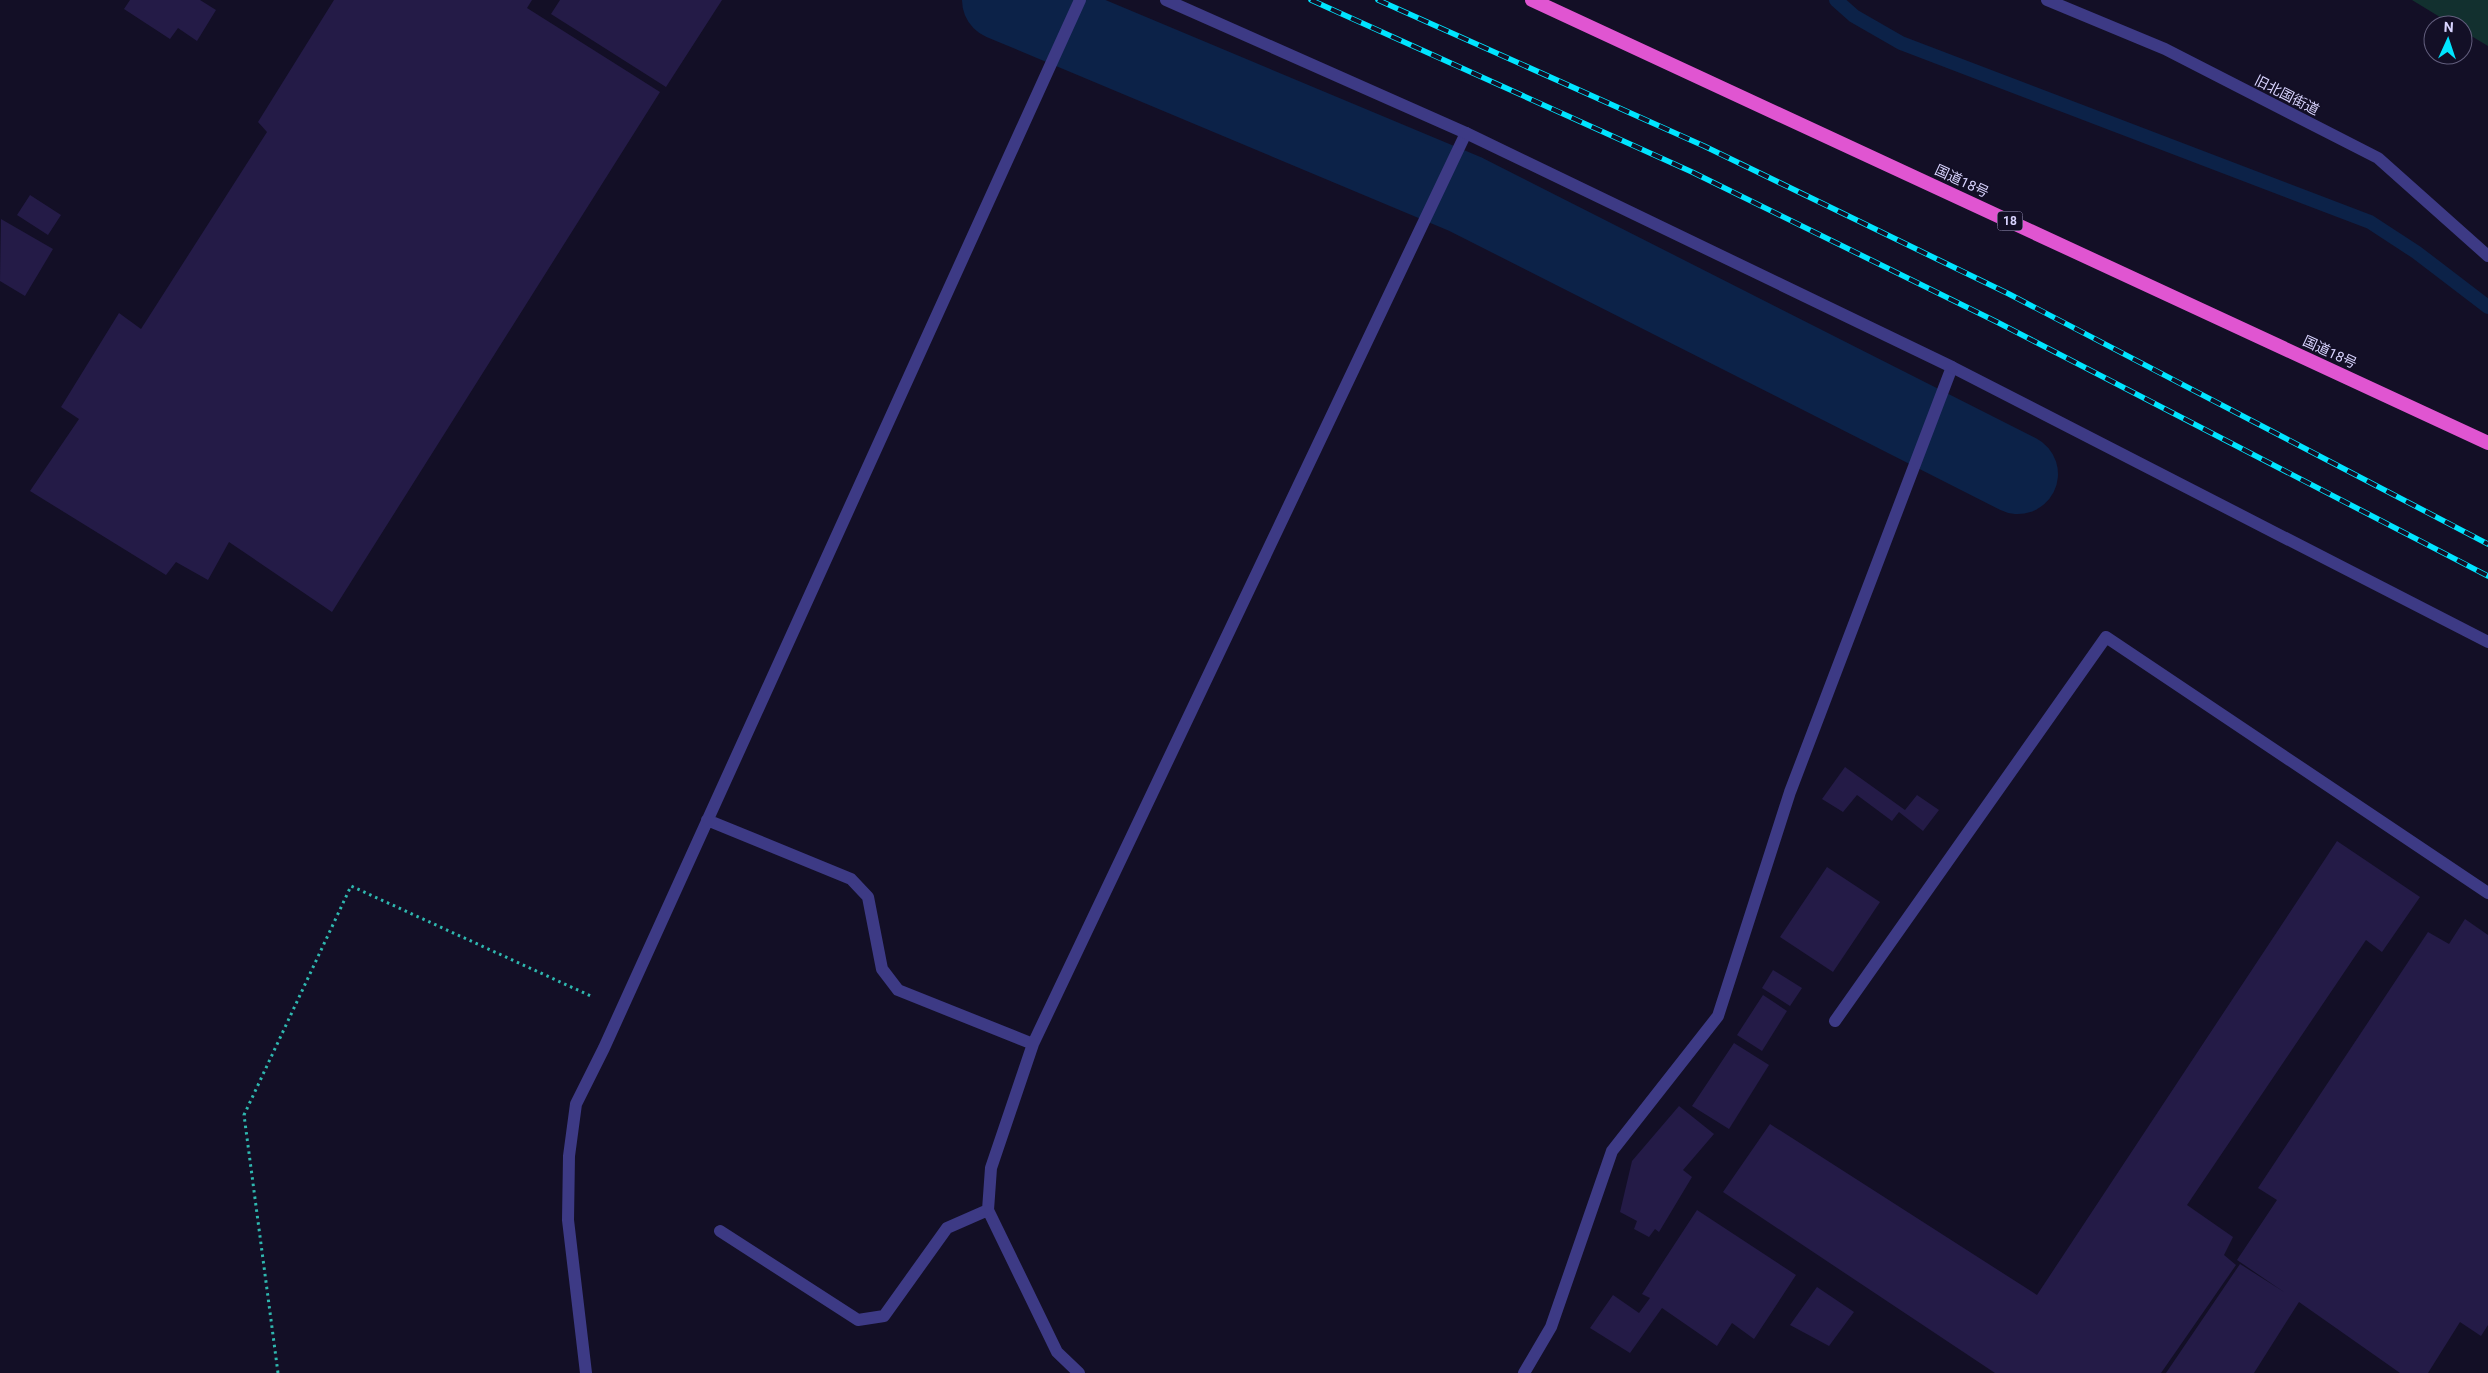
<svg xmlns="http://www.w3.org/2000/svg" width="2488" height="1373" font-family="Roboto,'Noto Sans JP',sans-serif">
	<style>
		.green { fill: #12302f }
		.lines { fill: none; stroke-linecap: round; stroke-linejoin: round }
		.stream { stroke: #0c2248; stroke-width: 14 }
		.river { stroke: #0c2248; stroke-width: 80 }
		.building { fill: #241b47 }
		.path { stroke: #2fb8b0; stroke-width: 3; stroke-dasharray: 2.5 4; stroke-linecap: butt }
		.service { stroke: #3d3a85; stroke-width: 12 }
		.minor { stroke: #3d3a85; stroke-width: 12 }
		.tertiary { stroke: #3d3a85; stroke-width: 12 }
		.trunk { stroke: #e055d1; stroke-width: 14 }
		.rail-casing { stroke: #00e5ff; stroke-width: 5.5 }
		.rail { stroke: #130f26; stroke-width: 4; stroke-dasharray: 11; stroke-linecap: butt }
		.labels { text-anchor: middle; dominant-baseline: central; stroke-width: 4; stroke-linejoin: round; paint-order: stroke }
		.shield { fill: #130f26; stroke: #9e99be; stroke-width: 1 }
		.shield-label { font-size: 12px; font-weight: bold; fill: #d9d4ff }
		.street-label { font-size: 14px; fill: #d9d4ff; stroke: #130f26 }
	</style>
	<rect width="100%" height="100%" fill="#130f26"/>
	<path class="green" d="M 2412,0 L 2488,0 L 2488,46 L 2463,31 L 2463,25 L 2453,25 Z"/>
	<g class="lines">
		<path class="stream" d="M 1836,0 L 1854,16 L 1901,43 L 2370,222 L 2416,252 L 2488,307"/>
		<path class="river" d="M 1002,0 L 1465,194 L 2018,474"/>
	</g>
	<path class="building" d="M 130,0 L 200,0 L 216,10 L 197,41 L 178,28 L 170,39 L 124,9 Z
		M 334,0 L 532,0 L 527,8 L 660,92 L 332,612 L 229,542 L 208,580 L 176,562 L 166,575 L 30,491 L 79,419 L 61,407 L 119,313 L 141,329 L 267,132 L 258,122 Z
		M 560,0 L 722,0 L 666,87 L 551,14 Z
		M 30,195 L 61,215 L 48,235 L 17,215 Z
		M 1,219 L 53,249 L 25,296 L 0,281 Z
		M 1845,767 L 1905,810 L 1917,795 L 1939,810 L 1923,831 L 1899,812 L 1892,821 L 1857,795 L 1843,812 L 1822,799 Z
		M 2337,841 L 2420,897 L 2382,952 L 2366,940 L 2187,1205 L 2233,1237 L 2224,1255 L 2236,1265 L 2161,1373 L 1995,1373 L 1723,1192 L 1770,1124 L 2037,1295 Z
		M 1827,867 L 1880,902 L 1833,972 L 1780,937 Z
		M 2465,919 L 2488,935 L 2488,1325 L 2481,1336 L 2460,1322 L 2428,1373 L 2400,1373 L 2299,1302 L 2254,1373 L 2166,1373 L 2240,1264 L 2284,1292 L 2237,1260 L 2277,1200 L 2258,1188 L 2428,932 L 2449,944 Z
		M 1773,970 L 1802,988 L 1790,1006 L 1762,988 Z
		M 1763,995 L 1787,1011 L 1762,1051 L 1737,1035 Z
		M 1734,1043 L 1769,1065 L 1729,1129 L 1692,1106 Z
		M 1679,1106 L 1714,1134 L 1683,1170 L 1692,1177 L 1659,1232 L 1655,1229 L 1649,1237 L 1634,1229 L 1637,1221 L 1620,1212 L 1632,1161 Z
		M 1697,1210 L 1796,1275 L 1754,1339 L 1732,1323 L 1717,1346 L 1662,1308 L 1630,1353 L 1590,1328 L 1613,1295 L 1639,1313 L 1650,1298 L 1642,1294 Z
		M 1817,1287 L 1854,1312 L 1829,1346 L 1790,1325 Z"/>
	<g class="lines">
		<path class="path" d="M 278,1373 L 244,1115 L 351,886 L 593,997"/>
		<path class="service" d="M 1835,1021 L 2106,637 L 2488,893"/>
		<path class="minor" d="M 2047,0 L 2165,49 L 2378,158 L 2488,256
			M 707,820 L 851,879 L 868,897 L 882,969 L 898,990 L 1033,1044
			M 720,1231 L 858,1320 L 884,1316 L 947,1228 L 988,1210
			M 586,1373 L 568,1220 L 569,1156 L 576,1104 L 604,1048 L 1080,0
			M 1079,1373 L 1057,1352 L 988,1210 L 991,1168 L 1033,1044 L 1466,133
			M 1524,1373 L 1551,1327 L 1612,1151 L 1718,1016 L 1790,792 L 1952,367"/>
		<path class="tertiary" d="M 1166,0 L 1466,133 L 1952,367 L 2488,642"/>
		<path class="trunk" d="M 1532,0 L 2488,443"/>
		<defs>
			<path id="rail" d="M 1311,0 L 1692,172 L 1997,322 L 2488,576
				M 1378,0 L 1704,146 L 2009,294 L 2488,544"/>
		</defs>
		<use href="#rail" class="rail-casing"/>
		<use href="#rail" class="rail"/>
	</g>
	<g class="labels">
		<rect class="shield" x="1997.5" y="211.5" width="25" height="19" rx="4"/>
		<g class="shield-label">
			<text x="2010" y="221">18</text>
		</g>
		<g class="street-label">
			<text transform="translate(2287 95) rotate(27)">旧北国街道</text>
			<text transform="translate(1962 181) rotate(25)">国道18号</text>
			<text transform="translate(2330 352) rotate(25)">国道18号</text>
		</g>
	</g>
	<g transform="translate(2448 40) rotate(3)"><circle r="24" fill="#130f26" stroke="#625e7d"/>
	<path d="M0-4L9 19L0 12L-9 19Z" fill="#00e5ff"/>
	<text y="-8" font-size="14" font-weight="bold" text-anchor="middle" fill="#d9d4ff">N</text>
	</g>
</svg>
